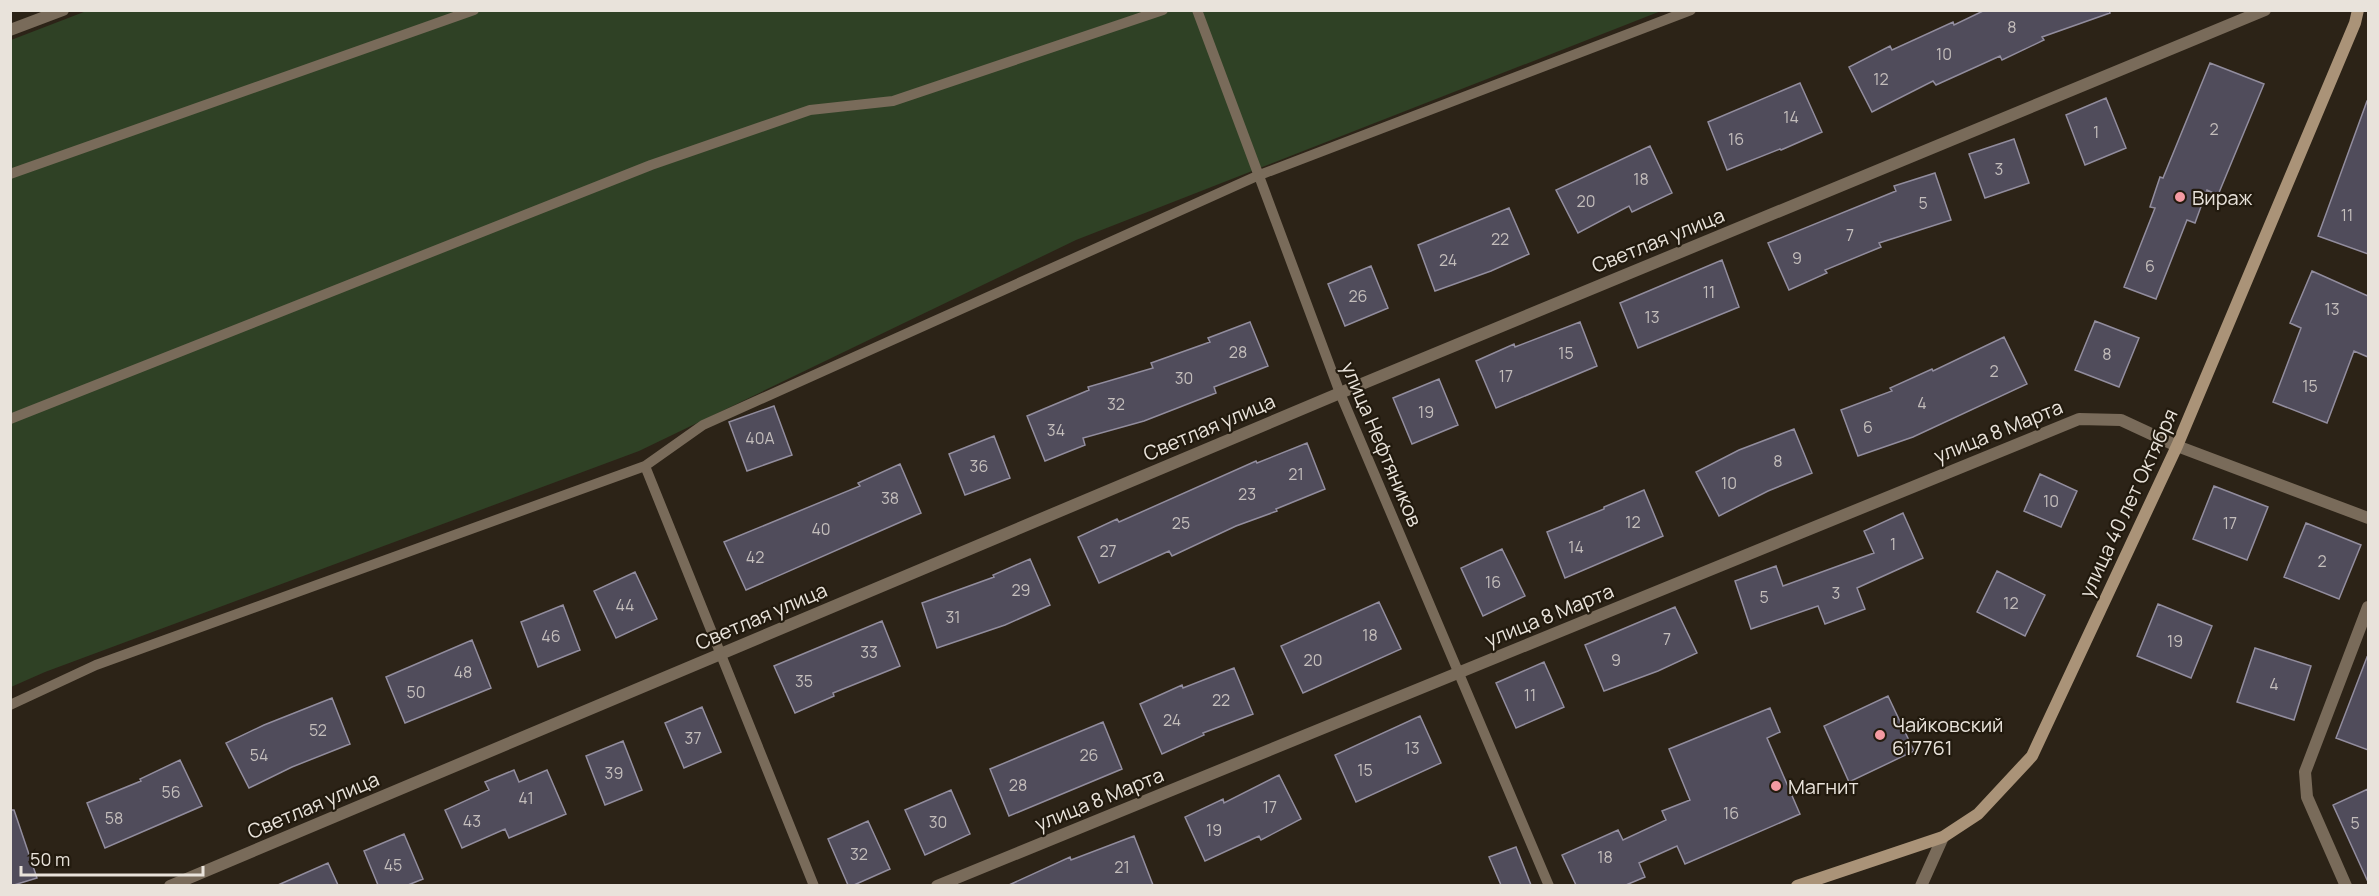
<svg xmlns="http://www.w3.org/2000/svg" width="2379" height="896" font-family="Manrope,sans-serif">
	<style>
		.green { fill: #2f4125 }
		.building { fill: #504c5b; stroke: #928d9e; stroke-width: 1.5 }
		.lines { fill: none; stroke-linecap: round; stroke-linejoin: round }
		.lane { stroke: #796b5a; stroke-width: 10 }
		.street { stroke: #796b5a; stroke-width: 12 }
		.secondary { stroke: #aa9378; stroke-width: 12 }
		.poi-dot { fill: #f49aa2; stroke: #221a0e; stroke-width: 2 }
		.labels { text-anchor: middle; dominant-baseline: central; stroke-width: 4.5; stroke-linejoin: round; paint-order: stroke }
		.number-label { font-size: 16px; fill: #c3bdbb }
		.poi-label { font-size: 20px; fill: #e9e3db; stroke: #221a0e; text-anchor: start }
		.street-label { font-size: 20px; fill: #e9e3db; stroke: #221a0e }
	</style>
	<rect width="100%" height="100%" fill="#2c2317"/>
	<path class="green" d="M 89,10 L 1661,11 L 1076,240 L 639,451 L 45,672 L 11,687 L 11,40 Z"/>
	<path class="building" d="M 1985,10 L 2109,10 L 2110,13 L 2042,37 L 2044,40 L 2002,60 L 2000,56 L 1936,85 L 1933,81 L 1872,112 L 1849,67 L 1890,46 L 1892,50 L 1953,22 L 1954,25 Z
		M 2210,63 L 2264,84 L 2218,195 L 2207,190 L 2195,223 L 2187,220 L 2156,299 L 2124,287 L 2155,208 L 2150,207 L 2160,177 L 2163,178 Z
		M 1800,83 L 1822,132 L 1781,150 L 1780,149 L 1727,170 L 1708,122 Z
		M 2106,98 L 2126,148 L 2085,165 L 2066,115 Z
		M 2367,101 L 2368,101 L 2368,254 L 2318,236 Z
		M 2014,139 L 2029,183 L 1985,198 L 1969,154 Z
		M 1650,146 L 1672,193 L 1632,212 L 1629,206 L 1578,233 L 1556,190 Z
		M 1935,173 L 1951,220 L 1879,243 L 1881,247 L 1825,270 L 1827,273 L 1789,290 L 1768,243 L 1896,191 L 1894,186 Z
		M 1509,208 L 1529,254 L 1491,271 L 1435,291 L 1418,245 Z
		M 1722,260 L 1739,307 L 1638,348 L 1620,303 Z
		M 1371,266 L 1388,308 L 1345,326 L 1328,284 Z
		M 2312,271 L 2368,296 L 2368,357 L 2354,351 L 2327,423 L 2273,402 L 2301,328 L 2290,323 Z
		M 2095,321 L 2139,338 L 2119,387 L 2075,370 Z
		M 1250,322 L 1268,366 L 1214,387 L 1216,393 L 1144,421 L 1083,438 L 1085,445 L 1045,461 L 1027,416 L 1089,390 L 1088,387 L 1153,368 L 1151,363 L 1210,342 L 1208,338 Z
		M 1580,322 L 1597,366 L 1496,408 L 1476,361 L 1514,344 L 1515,347 Z
		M 2004,337 L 2027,384 L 1913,437 L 1858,456 L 1841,410 L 1892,391 L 1890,388 L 1932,369 L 1933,371 Z
		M 1439,379 L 1458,425 L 1412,444 L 1393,398 Z
		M 774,406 L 792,455 L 747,471 L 729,422 Z
		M 1794,429 L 1812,473 L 1768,491 L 1719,516 L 1696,472 L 1739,450 Z
		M 994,436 L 1010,478 L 965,495 L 949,454 Z
		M 1307,443 L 1325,489 L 1276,509 L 1277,511 L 1236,526 L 1172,556 L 1169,551 L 1099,583 L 1078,537 L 1117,519 L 1119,522 L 1256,461 L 1257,463 Z
		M 900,464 L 921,513 L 746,590 L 724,542 L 860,486 L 858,483 Z
		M 2040,474 L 2077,491 L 2061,527 L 2024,511 Z
		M 2214,486 L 2268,507 L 2247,560 L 2193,539 Z
		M 1644,490 L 1663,536 L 1565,578 L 1547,532 L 1604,509 L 1604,507 Z
		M 1903,513 L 1923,558 L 1857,588 L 1865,609 L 1825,624 L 1818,606 L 1751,629 L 1735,581 L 1776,566 L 1783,586 L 1874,553 L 1864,531 Z
		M 2306,523 L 2361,545 L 2339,599 L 2284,577 Z
		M 1502,549 L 1525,596 L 1483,616 L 1461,568 Z
		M 1030,559 L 1050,605 L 1005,625 L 937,648 L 922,603 L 994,577 L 993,575 Z
		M 1997,571 L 2045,595 L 2025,636 L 1977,612 Z
		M 635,572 L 657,619 L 616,638 L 594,591 Z
		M 1379,602 L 1401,649 L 1303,693 L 1281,646 Z
		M 2158,604 L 2212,626 L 2191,678 L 2137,656 Z
		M 563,605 L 580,650 L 538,667 L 521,622 Z
		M 1675,607 L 1697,653 L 1658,671 L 1604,691 L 1585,645 Z
		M 882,621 L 900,666 L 833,693 L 834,696 L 795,713 L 774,666 Z
		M 472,640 L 491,688 L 405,723 L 386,677 Z
		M 2255,648 L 2311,666 L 2294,720 L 2237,702 Z
		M 2367,657 L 2368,658 L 2368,750 L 2336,738 Z
		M 1544,662 L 1564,707 L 1516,728 L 1496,683 Z
		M 1234,668 L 1253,714 L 1203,733 L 1204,735 L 1162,754 L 1140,704 L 1182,685 L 1183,688 Z
		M 1888,696 L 1914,751 L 1849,782 L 1824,726 Z
		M 332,698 L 350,744 L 292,767 L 249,788 L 226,743 L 264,725 Z
		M 702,707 L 721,752 L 684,768 L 665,723 Z
		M 1770,708 L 1780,732 L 1767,738 L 1800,814 L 1685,864 L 1677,846 L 1639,863 L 1645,877 L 1626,885 L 1576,885 L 1562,855 L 1618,830 L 1623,840 L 1666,820 L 1662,811 L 1690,800 L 1669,749 Z
		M 1420,716 L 1441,763 L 1356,802 L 1335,755 Z
		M 1103,722 L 1122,769 L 1009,816 L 990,769 Z
		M 623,741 L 642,790 L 605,805 L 586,756 Z
		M 180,760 L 202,806 L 105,848 L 87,803 L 141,781 L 140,779 Z
		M 514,770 L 519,782 L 547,770 L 566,814 L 509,838 L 505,829 L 462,848 L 445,810 L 489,790 L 485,782 Z
		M 1279,775 L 1301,819 L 1261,840 L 1259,836 L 1205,861 L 1185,817 L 1223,799 L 1224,803 Z
		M 2368,789 L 2368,882 L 2333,805 Z
		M 951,790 L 970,834 L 925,855 L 905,810 Z
		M 10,810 L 14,810 L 37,878 L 14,885 L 10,885 Z
		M 868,821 L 890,869 L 854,885 L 848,885 L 828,839 Z
		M 404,834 L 423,879 L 408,885 L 378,885 L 364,851 Z
		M 1134,836 L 1153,885 L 1009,885 L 1070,857 L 1071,860 Z
		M 1516,847 L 1531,885 L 1501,885 L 1489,857 Z
		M 328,863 L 338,885 L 278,885 Z"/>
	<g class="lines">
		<path class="lane" d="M 1197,10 L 1340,393 L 1549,886
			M 10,174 L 474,10
			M 10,419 L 651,165 L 810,110 L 893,101 L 1163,10
			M 645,466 L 814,886
			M 10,705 L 96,665 L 645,466 L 703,425 L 1257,176 L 1691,10"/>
		<path class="street" d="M 10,30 L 63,10
			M 170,886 L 1340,393 L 2265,10
			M 937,886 L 2079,419 L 2121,420 L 2177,446 L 2368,518
			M 1921,886 L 1943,837
			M 2346,886 L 2307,797 L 2305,772 L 2368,607"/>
		<path class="secondary" d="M 1797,886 L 1943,837 L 1978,814 L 2032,756 L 2177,446 L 2355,23 L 2358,10"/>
	</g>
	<g class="poi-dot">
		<circle cx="2180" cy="197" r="6"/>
		<circle cx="1880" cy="735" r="6"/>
		<circle cx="1776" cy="786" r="6"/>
	</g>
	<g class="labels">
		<g class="number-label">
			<text x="2012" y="27">8</text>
			<text x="1944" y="54">10</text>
			<text x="1881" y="79">12</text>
			<text x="1791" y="117">14</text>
			<text x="2214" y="129">2</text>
			<text x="2096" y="132">1</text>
			<text x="1736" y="139">16</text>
			<text x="1999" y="169">3</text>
			<text x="1641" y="179">18</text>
			<text x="1586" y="201">20</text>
			<text x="1923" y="203">5</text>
			<text x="2347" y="215">11</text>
			<text x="1850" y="235">7</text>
			<text x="1500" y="239">22</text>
			<text x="1797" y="258">9</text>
			<text x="1448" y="260">24</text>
			<text x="2150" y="266">6</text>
			<text x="1709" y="292">11</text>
			<text x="1358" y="296">26</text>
			<text x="2332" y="309">13</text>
			<text x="1652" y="317">13</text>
			<text x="1238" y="352">28</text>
			<text x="1566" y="353">15</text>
			<text x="2107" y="354">8</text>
			<text x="1994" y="371">2</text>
			<text x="1506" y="376">17</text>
			<text x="1184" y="378">30</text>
			<text x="2310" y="386">15</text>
			<text x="1922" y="403">4</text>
			<text x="1116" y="404">32</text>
			<text x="1426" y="412">19</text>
			<text x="1868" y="427">6</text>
			<text x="1056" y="430">34</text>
			<text x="760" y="438">40А</text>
			<text x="1778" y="461">8</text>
			<text x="979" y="466">36</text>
			<text x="1296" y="474">21</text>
			<text x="1729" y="483">10</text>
			<text x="1247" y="494">23</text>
			<text x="890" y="498">38</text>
			<text x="2051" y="501">10</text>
			<text x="1633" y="522">12</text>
			<text x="1181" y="523">25</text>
			<text x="2230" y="523">17</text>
			<text x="821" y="529">40</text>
			<text x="1893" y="544">1</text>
			<text x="1576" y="547">14</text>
			<text x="1108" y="551">27</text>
			<text x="755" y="557">42</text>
			<text x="2322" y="561">2</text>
			<text x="1493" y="582">16</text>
			<text x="1021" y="590">29</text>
			<text x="1836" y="593">3</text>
			<text x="1764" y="597">5</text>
			<text x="2011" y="603">12</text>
			<text x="625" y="605">44</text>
			<text x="953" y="617">31</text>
			<text x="1370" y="635">18</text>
			<text x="551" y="636">46</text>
			<text x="1667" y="639">7</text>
			<text x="2175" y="641">19</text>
			<text x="869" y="652">33</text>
			<text x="1313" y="660">20</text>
			<text x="1616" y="660">9</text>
			<text x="463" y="672">48</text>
			<text x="804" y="681">35</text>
			<text x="2274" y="684">4</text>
			<text x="416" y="692">50</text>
			<text x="1530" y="695">11</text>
			<text x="1221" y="700">22</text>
			<text x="1172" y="720">24</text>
			<text x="318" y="730">52</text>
			<text x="693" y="738">37</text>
			<text x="1412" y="748">13</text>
			<text x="259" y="755">54</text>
			<text x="1089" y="755">26</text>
			<text x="1365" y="770">15</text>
			<text x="614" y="773">39</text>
			<text x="1018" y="785">28</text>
			<text x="171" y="792">56</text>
			<text x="526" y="798">41</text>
			<text x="1270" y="807">17</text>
			<text x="1731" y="813">16</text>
			<text x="114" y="818">58</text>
			<text x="472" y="821">43</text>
			<text x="938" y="822">30</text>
			<text x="2355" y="823">5</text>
			<text x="1214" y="830">19</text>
			<text x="859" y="854">32</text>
			<text x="1605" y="857">18</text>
			<text x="393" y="865">45</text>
			<text x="1122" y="867">21</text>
		</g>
		<g class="poi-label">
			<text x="2192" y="197">Вираж</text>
			<text x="1892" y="724">Чайковский<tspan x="1892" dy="23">617761</tspan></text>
			<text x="1788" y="786">Магнит</text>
		</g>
		<g class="street-label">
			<text transform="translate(1658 240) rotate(-22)">Светлая улица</text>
			<text transform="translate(1209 427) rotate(-23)">Светлая улица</text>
			<text transform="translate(1998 431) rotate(-22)">улица 8 Марта</text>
			<text transform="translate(1382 444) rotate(67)">улица Нефтяников</text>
			<text transform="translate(2128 503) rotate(-65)">улица 40 лет Октября</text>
			<text transform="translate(1549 615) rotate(-22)">улица 8 Марта</text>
			<text transform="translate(761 616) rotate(-23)">Светлая улица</text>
			<text transform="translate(1099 799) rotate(-22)">улица 8 Марта</text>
			<text transform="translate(313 805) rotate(-23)">Светлая улица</text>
		</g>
	</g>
	<rect width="2379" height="896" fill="none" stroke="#e9e3db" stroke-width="24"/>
	<path d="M21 866v9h182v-9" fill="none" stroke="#e9e3db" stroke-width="3"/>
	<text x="30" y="866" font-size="18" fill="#e9e3db" stroke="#221a0e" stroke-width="4.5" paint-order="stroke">50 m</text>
</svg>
